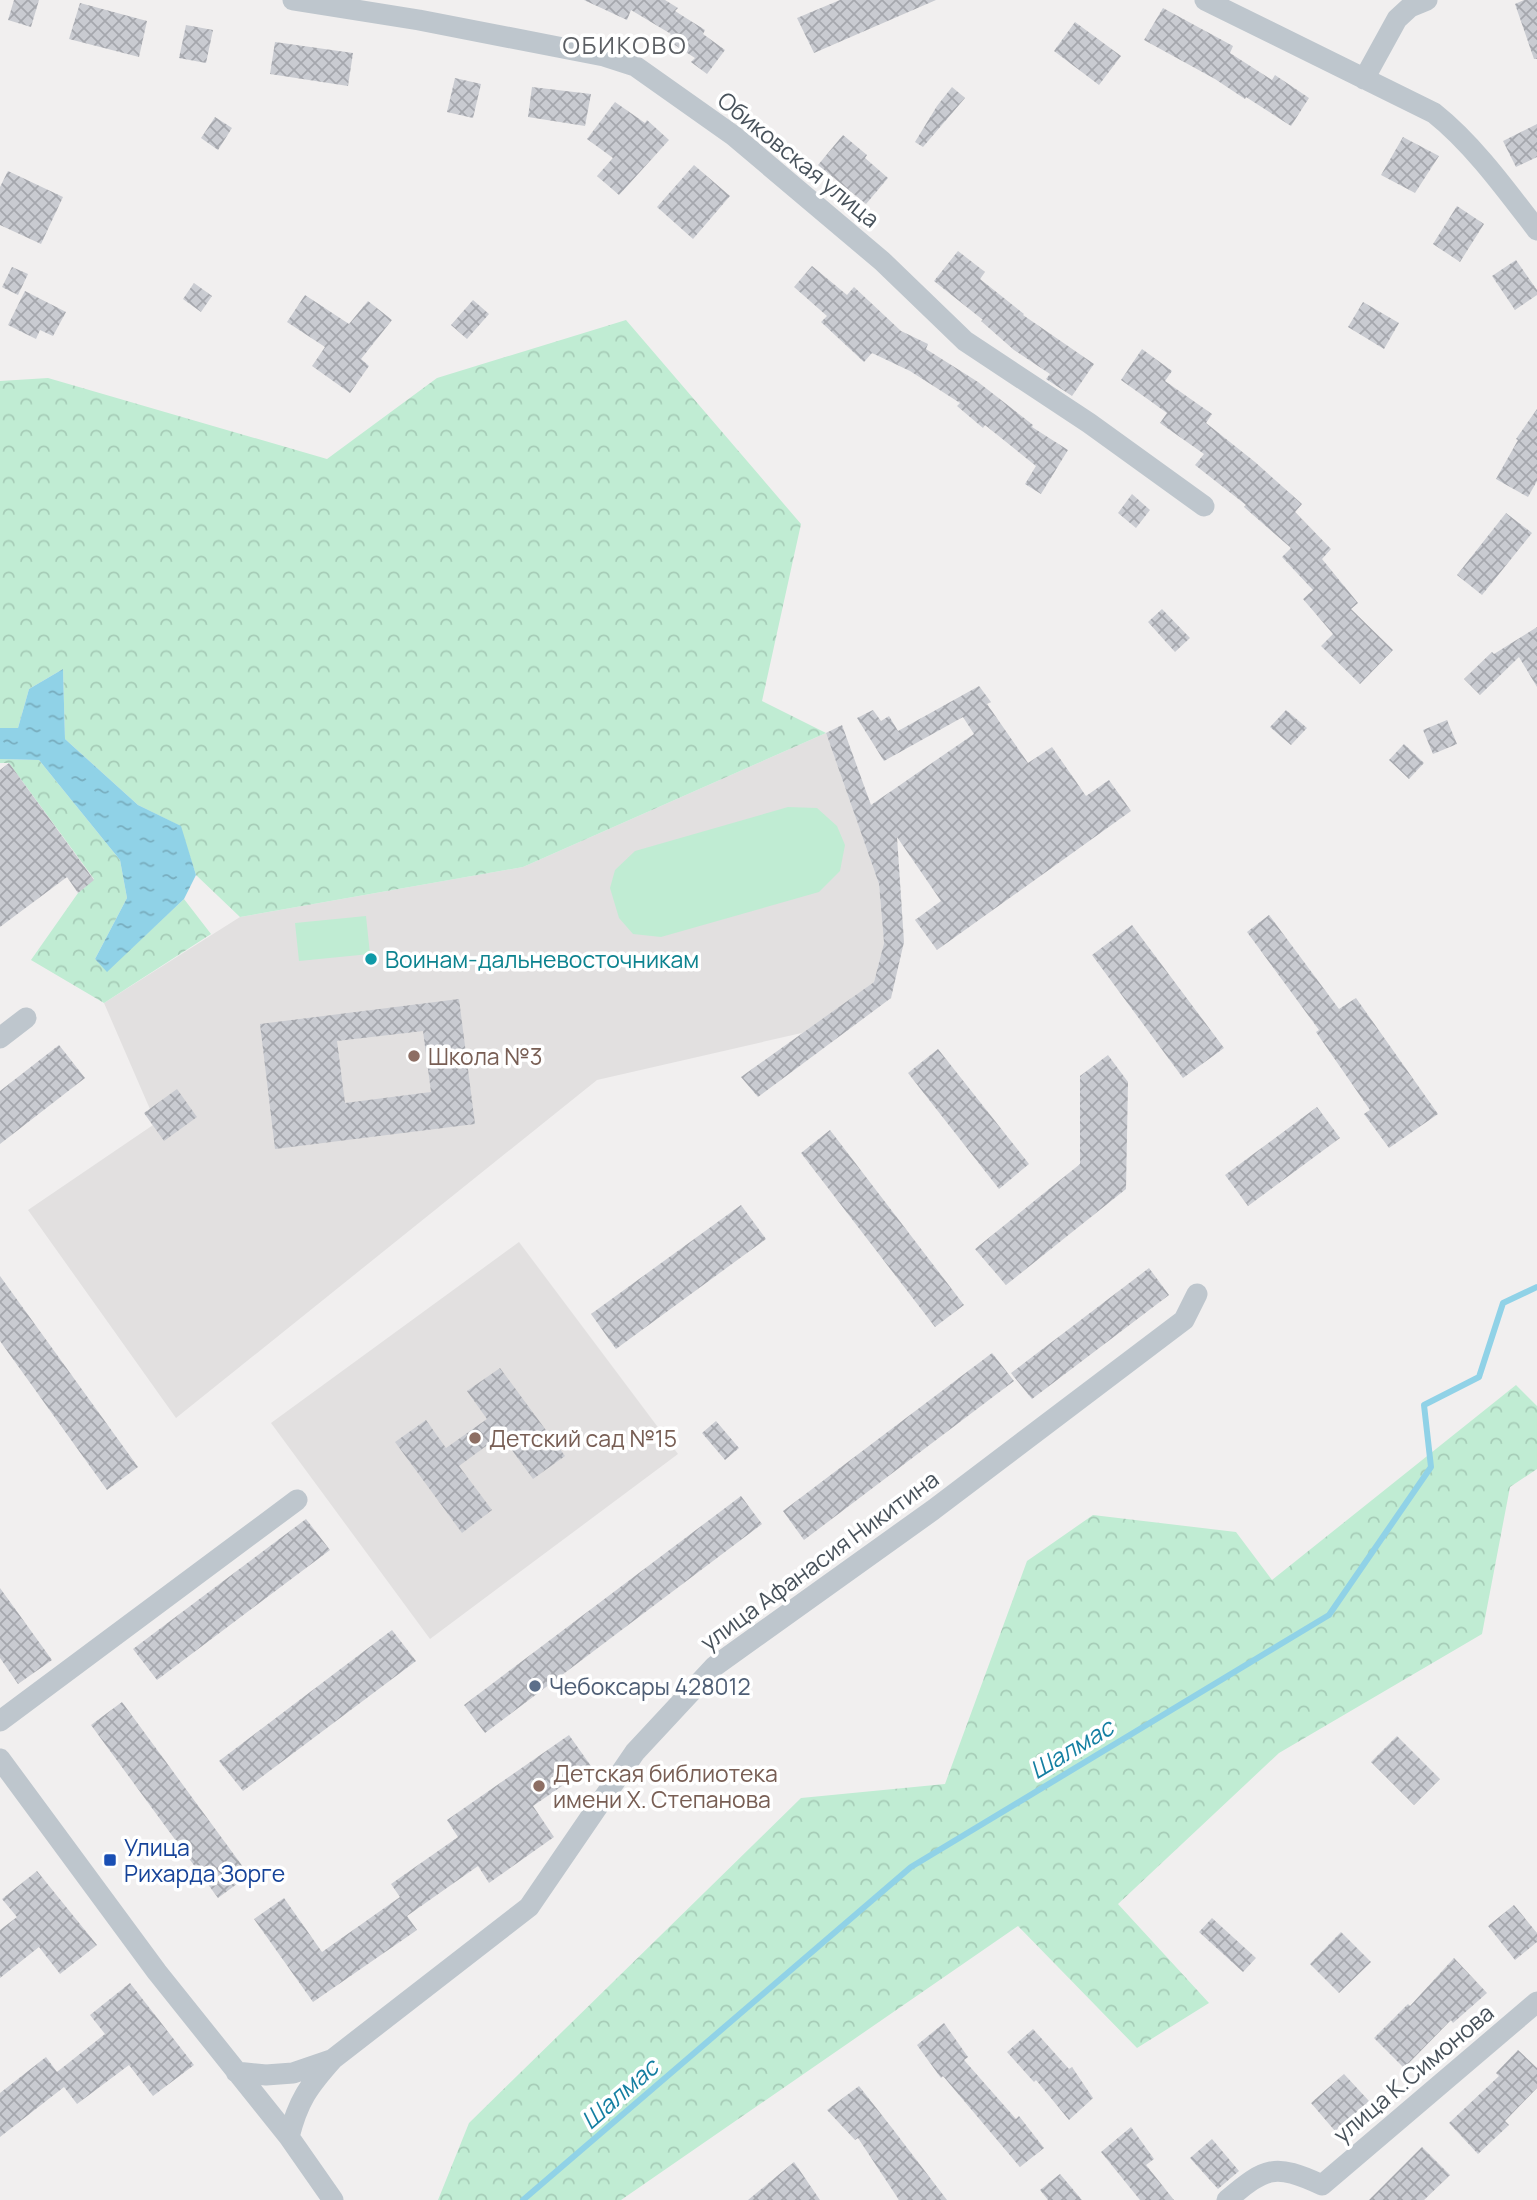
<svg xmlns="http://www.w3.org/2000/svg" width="1537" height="2200" font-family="Manrope,sans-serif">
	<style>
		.education { fill: #e2e0e0 }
		.grass { fill: #c0ecd3 }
		.forest { fill: url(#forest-crowns) }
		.water { fill: url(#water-ripples) }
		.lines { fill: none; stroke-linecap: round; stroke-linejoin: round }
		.stream { stroke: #90d2e7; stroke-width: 6 }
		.building { fill: url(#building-cross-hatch); fill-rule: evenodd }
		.street { stroke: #bec6cd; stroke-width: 21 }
		.culture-dot { fill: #0f9aa8; stroke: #fff; stroke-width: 2.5 }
		.education-dot { fill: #8d6e63; stroke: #fff; stroke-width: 2.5 }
		.service-dot { fill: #5c6f8a; stroke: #fff; stroke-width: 2.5 }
		.transit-dot { fill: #1a4fb4; stroke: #fff; stroke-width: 2.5 }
		.labels { text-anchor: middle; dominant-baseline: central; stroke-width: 7; stroke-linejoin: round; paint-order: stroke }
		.street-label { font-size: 23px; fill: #48525b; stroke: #fff }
		.culture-label { font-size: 23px; fill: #0d838f; stroke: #fff; text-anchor: start }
		.education-label { font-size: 23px; fill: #785e54; stroke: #fff; text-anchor: start }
		.service-label { font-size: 23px; fill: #4e5e75; stroke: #fff; text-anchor: start }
		.transit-label { font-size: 23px; fill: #164399; stroke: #fff; text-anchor: start }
		.neighbourhood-label { font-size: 24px; letter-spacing: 2px; fill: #5c5f64; stroke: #fff }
		.water-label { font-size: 24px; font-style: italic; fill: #157fa2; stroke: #fff }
	</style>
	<defs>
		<pattern id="forest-crowns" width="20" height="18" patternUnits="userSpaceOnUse" patternTransform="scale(1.75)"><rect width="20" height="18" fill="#c0ecd3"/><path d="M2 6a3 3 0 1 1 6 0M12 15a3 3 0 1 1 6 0" fill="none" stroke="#a6ccb7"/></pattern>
		<pattern id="water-ripples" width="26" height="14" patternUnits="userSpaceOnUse" patternTransform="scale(1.75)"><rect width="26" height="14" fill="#90d2e7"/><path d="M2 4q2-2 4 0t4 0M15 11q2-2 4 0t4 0" fill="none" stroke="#78adbe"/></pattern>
		<pattern id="building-cross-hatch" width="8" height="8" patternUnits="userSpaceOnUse" patternTransform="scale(1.75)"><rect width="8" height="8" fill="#c9cbd1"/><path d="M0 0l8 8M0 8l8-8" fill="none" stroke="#a5a7ad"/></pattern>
	</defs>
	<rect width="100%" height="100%" fill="#f1efef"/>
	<path class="education" d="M 826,733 L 879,884 L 884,943 L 874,982 L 806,1032 L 597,1080 L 176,1418 L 28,1210 L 156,1123 L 104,1003 L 240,917 L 523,867 Z
		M 519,1242 L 678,1454 L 430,1639 L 271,1423 Z"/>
	<path class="grass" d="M 788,807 L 817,808 L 837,826 L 845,845 L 840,871 L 819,892 L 661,937 L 633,934 L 619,918 L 610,888 L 615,870 L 635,851 Z
		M 366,916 L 370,954 L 299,961 L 295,923 Z"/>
	<path class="forest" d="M 626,320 L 801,524 L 762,701 L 826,733 L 523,867 L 240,917 L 196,875 L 180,826 L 138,805 L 65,739 L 63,669 L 29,689 L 18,728 L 0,728 L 0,381 L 48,378 L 327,459 L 437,378 Z
		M 0,759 L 39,760 L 120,860 L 127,898 L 95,959 L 107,971 L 184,899 L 211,934 L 104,1003 L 31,960 L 78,893 L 94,879 L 9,763 L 0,763 Z
		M 1516,1385 L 1537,1406 L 1537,1469 L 1510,1487 L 1482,1634 L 1279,1753 L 1118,1904 L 1209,2003 L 1137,2048 L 1018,1926 L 621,2200 L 438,2200 L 469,2123 L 801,1798 L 945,1784 L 1027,1561 L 1093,1515 L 1236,1532 L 1272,1580 Z"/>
	<path class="water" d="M 63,669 L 65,739 L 138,805 L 181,826 L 196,875 L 184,899 L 107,972 L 95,959 L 127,898 L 120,860 L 39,760 L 0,759 L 0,728 L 18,728 L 29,689 Z"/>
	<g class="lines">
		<path class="stream" d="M 523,2200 L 911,1867 L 1329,1615 L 1431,1467 L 1424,1405 L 1479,1377 L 1503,1303 L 1537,1287"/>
	</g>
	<path class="building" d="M 14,0 L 39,0 L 31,27 L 8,20 Z
		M 584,0 L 665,0 L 678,8 L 675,11 L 705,30 L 703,34 L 725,50 L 707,74 L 691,62 L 695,58 L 667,40 L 671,34 L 631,10 L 627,20 Z
		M 840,0 L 936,0 L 814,53 L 797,18 Z
		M 1524,0 L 1537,0 L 1537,59 L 1534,59 L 1515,4 Z
		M 80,3 L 147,21 L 139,57 L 69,39 Z
		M 1163,8 L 1233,46 L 1230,53 L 1272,80 L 1275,75 L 1309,98 L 1291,126 L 1246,97 L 1245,99 L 1215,79 L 1144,40 Z
		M 1075,22 L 1121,56 L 1099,85 L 1054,51 Z
		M 186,25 L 213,30 L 206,63 L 179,58 Z
		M 275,42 L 353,53 L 348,86 L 270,74 Z
		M 455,78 L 481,84 L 473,118 L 447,112 Z
		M 532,87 L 591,94 L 585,126 L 528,117 Z
		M 952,87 L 965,98 L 923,147 L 915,142 L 937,106 Z
		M 615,102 L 645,123 L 647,120 L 669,140 L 619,195 L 597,176 L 613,158 L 587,139 Z
		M 215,117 L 232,128 L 218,150 L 201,138 Z
		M 1537,124 L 1537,157 L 1516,167 L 1503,141 Z
		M 843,135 L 867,155 L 865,158 L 888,178 L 866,204 L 818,165 Z
		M 1403,137 L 1439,156 L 1415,193 L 1381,175 Z
		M 694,165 L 730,196 L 693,239 L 657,207 Z
		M 8,171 L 63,197 L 41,244 L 0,225 L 0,187 Z
		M 1457,206 L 1484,224 L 1460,262 L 1433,244 Z
		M 958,251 L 985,272 L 980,279 L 1024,314 L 1023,315 L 1094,364 L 1072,396 L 1046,379 L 1050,374 L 1014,350 L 981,321 L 983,320 L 934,281 Z
		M 1516,260 L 1537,290 L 1537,295 L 1515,310 L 1492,276 Z
		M 812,266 L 847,295 L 854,287 L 901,331 L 928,344 L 926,349 L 978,382 L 1033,425 L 1032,427 L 1068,450 L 1041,494 L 1025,484 L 1036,466 L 985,425 L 983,428 L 957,406 L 960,403 L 910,371 L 872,353 L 864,362 L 821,322 L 827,316 L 794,287 Z
		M 12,267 L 28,274 L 18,295 L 2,287 Z
		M 194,283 L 212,296 L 201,312 L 183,299 Z
		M 25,291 L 66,312 L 53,336 L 40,330 L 36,339 L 8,325 Z
		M 305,295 L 349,324 L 368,301 L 392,320 L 361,359 L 369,366 L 350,393 L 312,366 L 325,347 L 287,322 Z
		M 473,300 L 489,314 L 467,339 L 451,325 Z
		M 1363,302 L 1399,323 L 1384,349 L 1348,327 Z
		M 1142,349 L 1172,371 L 1165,381 L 1212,414 L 1206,423 L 1255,462 L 1302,504 L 1295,512 L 1331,549 L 1322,559 L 1358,603 L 1351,609 L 1393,650 L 1360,684 L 1321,646 L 1333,634 L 1303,599 L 1313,590 L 1282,557 L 1291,548 L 1244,507 L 1246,505 L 1195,465 L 1204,454 L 1160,423 L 1167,413 L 1121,380 Z
		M 1537,409 L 1537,481 L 1528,497 L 1496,479 L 1518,440 L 1516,439 Z
		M 1132,494 L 1150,510 L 1136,528 L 1118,513 Z
		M 1506,513 L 1532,533 L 1482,595 L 1457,575 Z
		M 1162,609 L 1190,638 L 1175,652 L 1148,622 Z
		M 1537,627 L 1537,687 L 1519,657 L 1480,695 L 1464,679 L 1492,652 L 1494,654 Z
		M 979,686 L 991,702 L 987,704 L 1028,763 L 1052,747 L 1086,796 L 1109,780 L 1131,811 L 937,950 L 915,920 L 941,901 L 897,837 L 904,942 L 891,998 L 758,1097 L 741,1077 L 874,982 L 884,943 L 879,884 L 826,733 L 842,725 L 871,805 L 974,734 L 963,717 L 884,761 L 857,718 L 873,710 L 881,721 L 889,716 L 898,731 Z
		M 1286,710 L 1307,728 L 1291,745 L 1270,727 Z
		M 1447,720 L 1457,744 L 1433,754 L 1423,730 Z
		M 1404,744 L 1424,763 L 1409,779 L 1389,760 Z
		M 9,763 L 94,880 L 78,893 L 67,877 L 0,927 L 0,770 Z
		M 1269,915 L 1339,1009 L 1356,998 L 1438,1114 L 1389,1148 L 1364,1114 L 1370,1110 L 1316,1032 L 1319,1030 L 1247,932 Z
		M 1132,925 L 1224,1048 L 1183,1078 L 1092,955 Z
		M 459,999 L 475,1124 L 275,1149 L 260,1024 ZM 423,1031 L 431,1092 L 345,1103 L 337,1041 Z
		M 59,1045 L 85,1078 L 0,1144 L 0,1091 Z
		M 938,1049 L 1029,1164 L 999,1189 L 908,1073 Z
		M 1108,1055 L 1128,1082 L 1126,1189 L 1006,1285 L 975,1249 L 1080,1164 L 1080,1076 Z
		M 177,1089 L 197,1117 L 164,1141 L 144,1113 Z
		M 1317,1107 L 1340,1138 L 1248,1206 L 1225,1175 Z
		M 830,1130 L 964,1305 L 935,1327 L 801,1153 Z
		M 741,1205 L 766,1239 L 616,1349 L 591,1314 Z
		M 1149,1268 L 1169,1295 L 1032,1399 L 1011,1373 Z
		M 0,1276 L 138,1467 L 107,1490 L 0,1341 Z
		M 992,1353 L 1014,1381 L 804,1540 L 783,1511 Z
		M 500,1368 L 565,1456 L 533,1479 L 501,1435 L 459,1466 L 492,1510 L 462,1533 L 395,1442 L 426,1420 L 446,1448 L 487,1419 L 467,1391 Z
		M 716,1421 L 739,1448 L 725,1460 L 702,1433 Z
		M 741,1496 L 762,1524 L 485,1733 L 464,1705 Z
		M 306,1519 L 330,1550 L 157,1680 L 133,1649 Z
		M 0,1588 L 52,1660 L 18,1684 L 0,1658 Z
		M 392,1630 L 416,1661 L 243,1791 L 219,1761 Z
		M 122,1702 L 249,1875 L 218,1898 L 91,1725 Z
		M 569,1735 L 591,1766 L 533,1806 L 554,1837 L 489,1883 L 478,1866 L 407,1916 L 417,1930 L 313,2002 L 254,1919 L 284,1898 L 322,1952 L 400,1897 L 391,1884 L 458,1837 L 447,1820 Z
		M 1397,1736 L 1440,1779 L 1414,1805 L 1371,1762 Z
		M 37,1871 L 97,1945 L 60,1974 L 39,1947 L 0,1978 L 0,1930 L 17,1917 L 2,1899 Z
		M 1514,1905 L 1537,1933 L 1537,1942 L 1515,1960 L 1488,1926 Z
		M 1212,1918 L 1256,1958 L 1243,1972 L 1199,1932 Z
		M 1341,1932 L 1371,1962 L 1339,1993 L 1310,1964 Z
		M 1454,1958 L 1487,1993 L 1453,2023 L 1451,2020 L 1404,2068 L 1374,2038 L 1408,2004 L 1410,2006 Z
		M 130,1983 L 194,2065 L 153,2096 L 129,2065 L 77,2104 L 64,2087 L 0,2137 L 0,2093 L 46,2057 L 57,2072 L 105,2034 L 90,2015 Z
		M 944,2023 L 968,2057 L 964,2060 L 1016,2119 L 1019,2116 L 1044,2148 L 1020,2167 L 943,2076 L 941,2078 L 917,2045 Z
		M 1033,2029 L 1069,2069 L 1072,2067 L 1093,2098 L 1069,2120 L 1036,2080 L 1034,2082 L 1007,2052 Z
		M 1518,2050 L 1537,2068 L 1537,2088 L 1505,2121 L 1509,2125 L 1478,2154 L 1449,2123 L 1499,2076 L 1496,2073 Z
		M 1344,2074 L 1369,2101 L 1335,2131 L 1311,2103 Z
		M 859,2086 L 892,2128 L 947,2200 L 899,2200 L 858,2138 L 855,2140 L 827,2110 Z
		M 1131,2127 L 1154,2159 L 1146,2165 L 1174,2200 L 1140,2200 L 1101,2152 Z
		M 1212,2139 L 1239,2171 L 1218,2189 L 1190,2158 Z
		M 1422,2147 L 1450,2175 L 1424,2200 L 1369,2200 Z
		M 794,2162 L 820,2200 L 748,2200 Z
		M 1060,2174 L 1082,2200 L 1048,2200 L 1040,2190 Z"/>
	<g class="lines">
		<path class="street" d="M 293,0 L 419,20 L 604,56 L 635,66 L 734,136 L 882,261 L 965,341 L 1089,423 L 1204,506
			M 1205,0 L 1434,113 C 1473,144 1507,191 1537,230
			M 1364,79 L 1397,19 L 1410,7 L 1427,0
			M 0,1038 L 26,1018
			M 0,1721 L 297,1500
			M 0,1759 L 157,1972 L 289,2137 L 333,2200
			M 236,2072 L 266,2075 L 293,2073 L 331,2060
			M 289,2137 C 298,2101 308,2087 333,2059 L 529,1907 L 635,1752 L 715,1666 L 933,1510 L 1184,1320 L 1197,1294
			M 1322,2185 L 1537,2002
			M 1227,2200 C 1266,2167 1274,2163 1322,2185"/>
	</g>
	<circle class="culture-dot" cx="371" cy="959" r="7"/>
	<g class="education-dot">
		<circle cx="414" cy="1056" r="7"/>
		<circle cx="475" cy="1438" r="7"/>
		<circle cx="539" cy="1786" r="7"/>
	</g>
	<circle class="service-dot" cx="535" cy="1686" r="7"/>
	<rect class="transit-dot" x="103" y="1853" width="14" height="14" rx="3.5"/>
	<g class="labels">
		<g class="street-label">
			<text transform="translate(799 159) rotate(39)">Обиковская улица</text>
			<text transform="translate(819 1560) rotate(-36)">улица Афанасия Никитина</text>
			<text transform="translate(1413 2073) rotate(-40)">улица К.Симонова</text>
		</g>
		<g class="culture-label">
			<text x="385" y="959">Воинам-дальневосточникам</text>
		</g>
		<g class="education-label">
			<text x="428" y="1056">Школа №3</text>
			<text x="489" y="1438">Детский сад №15</text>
			<text x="553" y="1773">Детская библиотека<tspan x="553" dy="26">имени Х. Степанова</tspan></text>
		</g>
		<g class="service-label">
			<text x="549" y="1686">Чебоксары 428012</text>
		</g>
		<g class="transit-label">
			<text x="124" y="1847">Улица<tspan x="124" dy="26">Рихарда Зорге</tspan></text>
		</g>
		<g class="neighbourhood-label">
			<text x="625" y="44">ОБИКОВО</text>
		</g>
		<g class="water-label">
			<text transform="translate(1071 1748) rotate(-31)">Шалмас</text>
			<text transform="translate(619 2093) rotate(-41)">Шалмас</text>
		</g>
	</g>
</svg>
